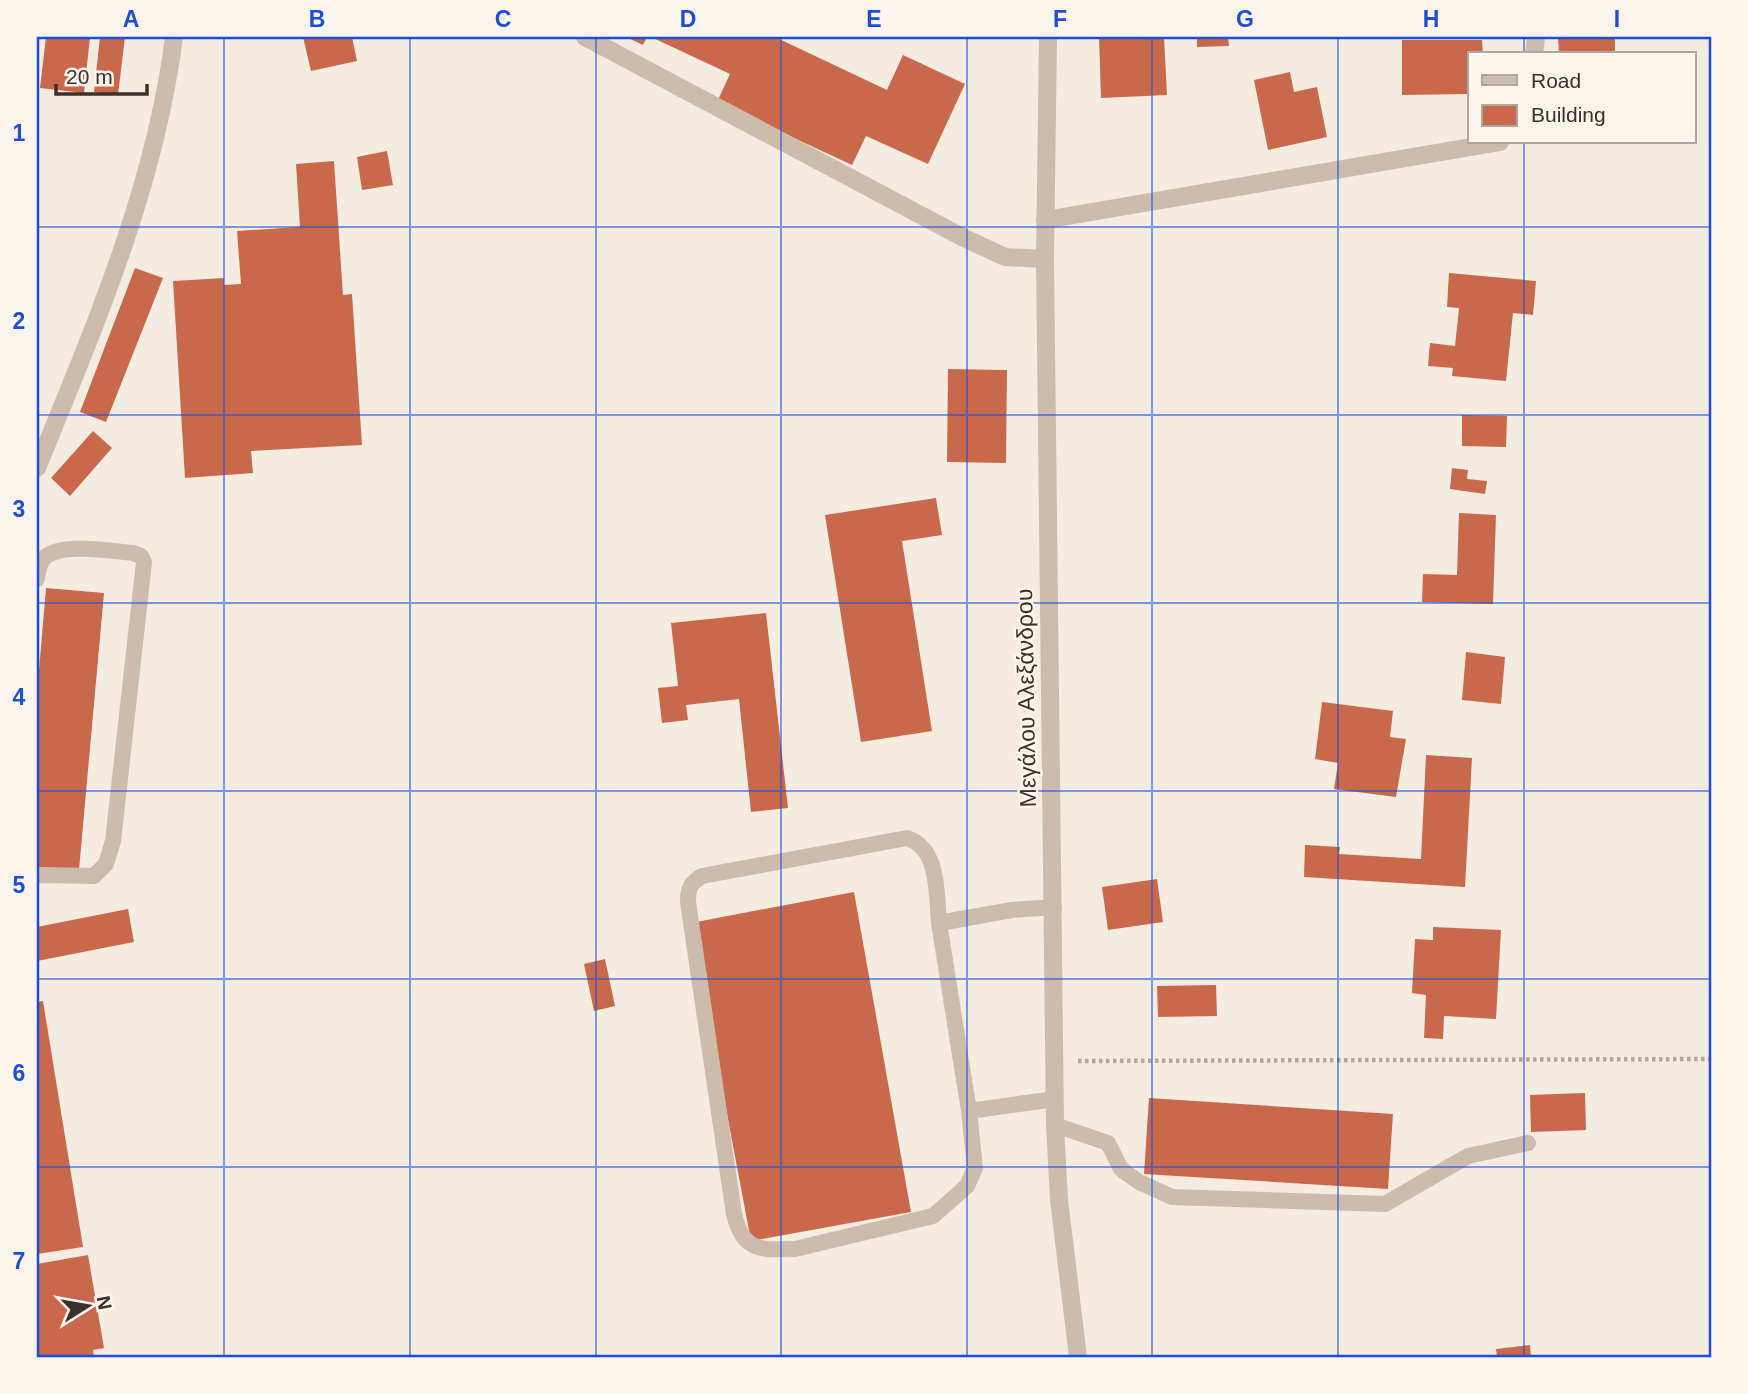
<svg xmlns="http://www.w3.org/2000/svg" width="1748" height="1394" font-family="Helvetica,sans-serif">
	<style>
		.building { fill: #c8694b }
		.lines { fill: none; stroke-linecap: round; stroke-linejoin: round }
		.path { stroke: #b9a596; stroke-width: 4.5; stroke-dasharray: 3.5 3.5; stroke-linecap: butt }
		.service { stroke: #cdbbac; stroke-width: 16 }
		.minor { stroke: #cdbbac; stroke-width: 18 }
		.tertiary { stroke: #cdbbac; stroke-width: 18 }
		.grid { fill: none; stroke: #1d4ed8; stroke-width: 2; stroke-opacity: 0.55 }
		.labels { text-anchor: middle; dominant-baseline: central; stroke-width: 5; stroke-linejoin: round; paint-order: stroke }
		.street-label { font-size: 23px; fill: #3b302b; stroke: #fbf5ee }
		.neatline { fill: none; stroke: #1d4ed8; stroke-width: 2.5 }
		.grid-label { font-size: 23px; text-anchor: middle; font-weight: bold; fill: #1d4ed8 }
	</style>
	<rect width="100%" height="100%" fill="#f4ebe1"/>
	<path class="building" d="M 46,37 L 90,37 L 84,93 L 40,88 Z
		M 100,37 L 125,37 L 118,95 L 94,92 Z
		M 303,37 L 352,37 L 357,61 L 311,71 Z
		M 626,37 L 647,37 L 643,45 Z
		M 651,37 L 775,37 L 887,90 L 903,55 L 965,84 L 928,164 L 866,136 L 852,165 L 717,102 L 730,74 Z
		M 1099,37 L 1164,37 L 1167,95 L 1101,98 Z
		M 1197,37 L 1228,37 L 1229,46 L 1197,47 Z
		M 1558,37 L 1615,37 L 1615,54 L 1559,54 Z
		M 1402,40 L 1482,40 L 1483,54 L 1470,54 L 1470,94 L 1402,95 Z
		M 1290,72 L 1294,92 L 1317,87 L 1327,137 L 1268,150 L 1254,80 Z
		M 387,151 L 393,185 L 362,190 L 357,157 Z
		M 334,161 L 343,295 L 352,294 L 362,445 L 251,451 L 253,473 L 185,478 L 173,281 L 224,278 L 224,285 L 241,284 L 237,231 L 300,227 L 296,164 Z
		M 135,268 L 163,278 L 106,422 L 80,412 Z
		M 1449,273 L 1536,281 L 1533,315 L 1513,313 L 1506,381 L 1452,376 L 1453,368 L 1428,366 L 1430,343 L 1455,346 L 1459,308 L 1447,307 Z
		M 948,369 L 1007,370 L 1006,463 L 947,462 Z
		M 1462,415 L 1507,416 L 1506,447 L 1462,446 Z
		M 93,431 L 112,448 L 70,496 L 51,478 Z
		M 1452,468 L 1468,470 L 1467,479 L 1487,481 L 1485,494 L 1450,489 Z
		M 936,498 L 942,535 L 902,541 L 932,731 L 861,742 L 825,515 Z
		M 1459,513 L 1496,515 L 1493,604 L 1422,602 L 1423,574 L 1457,575 Z
		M 46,588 L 104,593 L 79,870 L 37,867 L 37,694 Z
		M 766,613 L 788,808 L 751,812 L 739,699 L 686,705 L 688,720 L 662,723 L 658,688 L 678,686 L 671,623 Z
		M 1466,652 L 1505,657 L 1501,704 L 1462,700 Z
		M 1322,702 L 1393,711 L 1390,737 L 1406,739 L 1396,797 L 1334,789 L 1338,763 L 1315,759 Z
		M 1426,755 L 1472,758 L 1465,887 L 1304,877 L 1305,845 L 1340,847 L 1339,854 L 1421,859 Z
		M 1157,879 L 1163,922 L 1108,930 L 1102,887 Z
		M 854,892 L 911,1212 L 751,1241 L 691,923 Z
		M 128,909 L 134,942 L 37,961 L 37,927 Z
		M 1433,927 L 1501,930 L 1496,1019 L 1444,1016 L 1443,1039 L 1424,1038 L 1426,995 L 1412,993 L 1415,939 L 1433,940 Z
		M 605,959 L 615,1006 L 594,1011 L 584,964 Z
		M 1216,985 L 1217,1016 L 1158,1017 L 1157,986 Z
		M 43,1001 L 83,1247 L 37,1254 L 37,1002 Z
		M 1585,1093 L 1586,1130 L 1531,1132 L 1530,1095 Z
		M 1149,1098 L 1393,1114 L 1388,1189 L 1144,1174 Z
		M 88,1255 L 104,1348 L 93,1350 L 94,1357 L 37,1357 L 37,1264 Z
		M 1530,1345 L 1531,1357 L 1497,1357 L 1496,1349 Z"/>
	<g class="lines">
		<path class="path" d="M 1078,1061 L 1711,1059"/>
		<path class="service" d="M 37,579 C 38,571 39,564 44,558 C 60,542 112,551 133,553 L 141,556 L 144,562 L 113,841 L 106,864 L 94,876 L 37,875
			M 939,923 L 969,1111 L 975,1168 L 967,1186 L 933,1216 L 795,1249 C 761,1250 743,1252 734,1214 L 688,902 C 688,889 690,883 702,876 L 907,838 C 940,849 936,894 939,923 L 1012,910 L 1054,907
			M 969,1111 L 1055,1099
			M 1055,1125 L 1108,1143 L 1121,1169 L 1139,1182 L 1172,1197 L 1385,1204 L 1468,1156 L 1528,1143"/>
		<path class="minor" d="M 585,37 L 962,237 L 1005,257 L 1045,259
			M 1534,54 L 1536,37
			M 1045,220 L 1500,142
			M 37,468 C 94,328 155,188 174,37"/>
		<path class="tertiary" d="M 1048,37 L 1045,259 L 1055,1125 L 1059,1200 L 1078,1357"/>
	</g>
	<path class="grid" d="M 224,37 L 224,1357M 410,37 L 410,1357M 596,37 L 596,1357M 781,37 L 781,1357M 967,37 L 967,1357M 1152,37 L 1152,1357M 1338,37 L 1338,1357M 1524,37 L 1524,54M 1524,142 L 1524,1357M 37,227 L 1711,227M 37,415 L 1711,415M 37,603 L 1711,603M 37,791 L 1711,791M 37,979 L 1711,979M 37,1167 L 1711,1167"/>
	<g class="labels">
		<g class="street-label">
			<text transform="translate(1026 698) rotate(-91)">Μεγάλου Αλεξάνδρου</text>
		</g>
	</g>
	<rect width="1748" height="1394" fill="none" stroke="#fbf5ee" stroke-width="77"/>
	<rect x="1468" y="52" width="228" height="91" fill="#fbf5ee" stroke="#aea6a0" stroke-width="2"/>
	<rect x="1482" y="75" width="35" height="10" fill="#cdbbac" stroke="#aea6a0" stroke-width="2"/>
	<text x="1531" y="88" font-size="21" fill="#3b302b">Road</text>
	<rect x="1482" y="105" width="35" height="21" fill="#c8694b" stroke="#aea6a0" stroke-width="2"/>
	<text x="1531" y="122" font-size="21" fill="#3b302b">Building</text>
	<g transform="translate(88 1306) rotate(79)" stroke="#fbf5ee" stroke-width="5" paint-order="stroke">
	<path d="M0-5L12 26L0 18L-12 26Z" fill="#3b302b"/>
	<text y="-10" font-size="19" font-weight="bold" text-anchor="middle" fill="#3b302b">N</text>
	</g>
	<path d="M56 84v10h91v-10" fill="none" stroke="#3b302b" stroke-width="3.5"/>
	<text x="66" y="84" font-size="21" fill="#3b302b" stroke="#fbf5ee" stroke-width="5" paint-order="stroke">20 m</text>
	<rect x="38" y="38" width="1672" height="1318" class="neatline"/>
	<g class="grid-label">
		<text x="131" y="27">A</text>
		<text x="317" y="27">B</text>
		<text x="503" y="27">C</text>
		<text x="688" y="27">D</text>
		<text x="874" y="27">E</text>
		<text x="1060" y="27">F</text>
		<text x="1245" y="27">G</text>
		<text x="1431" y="27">H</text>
		<text x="1617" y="27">I</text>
		<text x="19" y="141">1</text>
		<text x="19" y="329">2</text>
		<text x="19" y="517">3</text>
		<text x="19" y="705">4</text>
		<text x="19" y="893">5</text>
		<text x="19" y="1081">6</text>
		<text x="19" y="1269">7</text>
	</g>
</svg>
